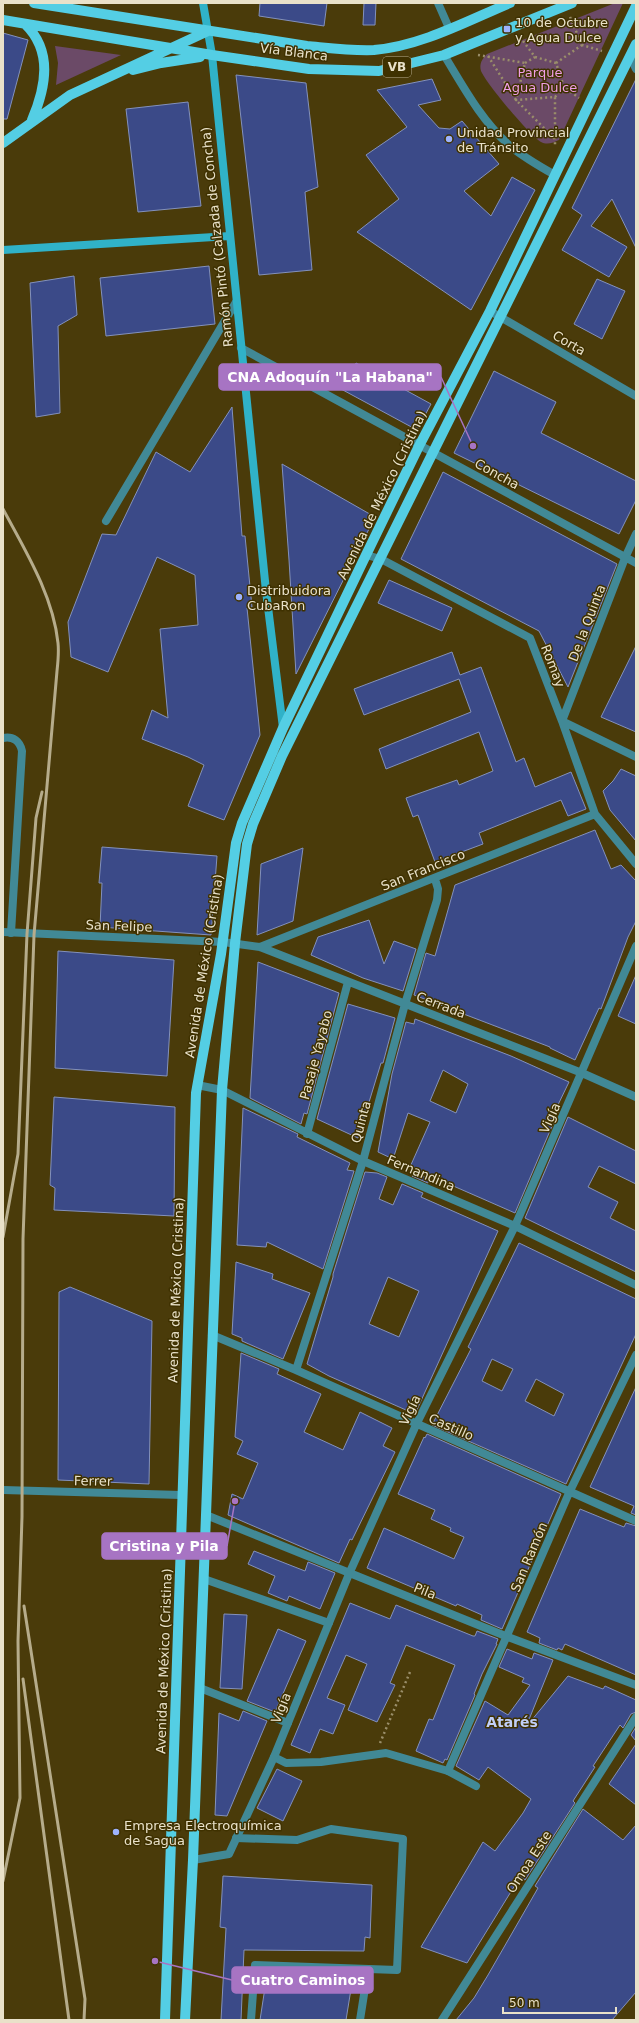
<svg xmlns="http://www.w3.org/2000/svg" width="639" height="2023" font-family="'DejaVu Sans',sans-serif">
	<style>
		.green { fill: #6b4a67 }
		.building { fill: #3b4a88; stroke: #8391bc; fill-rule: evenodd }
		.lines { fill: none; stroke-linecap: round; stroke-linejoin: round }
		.path { stroke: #9a8e6a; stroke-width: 2.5; stroke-dasharray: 2 3; stroke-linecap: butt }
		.lane { stroke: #418996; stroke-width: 8 }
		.street { stroke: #418996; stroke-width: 8 }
		.secondary { stroke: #30b2c8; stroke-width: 8 }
		.primary { stroke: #54cee4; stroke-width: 10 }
		.rail { stroke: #b6ac8b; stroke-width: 3 }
		.poi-dot { fill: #9eb3fd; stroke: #3f3100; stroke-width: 1.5 }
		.labels { text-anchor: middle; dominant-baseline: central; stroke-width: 3; stroke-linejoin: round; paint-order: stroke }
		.shield { fill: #3f3100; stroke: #b6ac8d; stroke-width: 1 }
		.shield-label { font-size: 12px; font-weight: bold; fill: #e9e1c9 }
		.poi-label { font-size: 13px; fill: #e9e1c9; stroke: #3f3100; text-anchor: start }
		.street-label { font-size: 13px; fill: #e9e1c9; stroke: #3f3100 }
		.park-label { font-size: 13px; fill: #f09ee6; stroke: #3f3100 }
		.neighbourhood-label { font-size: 14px; font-weight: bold; fill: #c1cff8; stroke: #3f3100 }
		.leader { fill: none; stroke: #a774c3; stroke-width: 1.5 }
		.callout-dot { fill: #a774c3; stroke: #3f3100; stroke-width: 1.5 }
		.callout { fill: #a774c3; stroke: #a774c3; stroke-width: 1.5 }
		.callout-label { font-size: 14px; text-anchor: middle; font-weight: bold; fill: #fff }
	</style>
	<rect width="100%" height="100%" fill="#4a3b0a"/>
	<path class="green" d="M 615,3 L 623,3 L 559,140 C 553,143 547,145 541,142 C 530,136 486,83 481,71 C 479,64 482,59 487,54 Z
		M 55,46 L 121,55 L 56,85 L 58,63 Z"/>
	<path class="building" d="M 260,3 L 327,3 L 324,26 L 259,16 Z
		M 364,3 L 376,3 L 375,25 L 363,25 Z
		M 3,33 L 28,40 L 7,119 L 3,119 Z
		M 236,75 L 306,83 L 318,187 L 305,192 L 312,270 L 259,275 Z
		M 432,79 L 441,100 L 418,105 L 439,128 L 450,129 L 462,121 L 499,164 L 464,191 L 491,216 L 512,177 L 535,190 L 471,310 L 357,232 L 399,199 L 366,155 L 407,127 L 377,90 Z
		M 636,79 L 636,248 L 612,199 L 591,226 L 627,247 L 609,277 L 562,250 L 582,215 L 572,208 Z
		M 188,102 L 201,206 L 138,212 L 126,109 Z
		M 209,266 L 215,324 L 106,336 L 100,278 Z
		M 74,276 L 77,315 L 58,326 L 60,413 L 36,417 L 30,283 Z
		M 597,279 L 625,291 L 602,339 L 574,324 Z
		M 356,363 L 431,404 L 417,430 L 341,389 Z
		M 494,371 L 556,402 L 541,433 L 636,481 L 636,500 L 619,534 L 454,453 Z
		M 232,407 L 242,536 L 245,536 L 252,607 L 247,608 L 260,735 L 224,820 L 188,806 L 204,765 L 188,757 L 142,739 L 152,710 L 168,718 L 160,629 L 198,625 L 195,575 L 157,557 L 108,672 L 71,657 L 68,622 L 102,534 L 116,535 L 156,452 L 190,472 Z
		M 282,464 L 375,517 L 296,674 L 289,560 Z
		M 443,472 L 617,564 L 568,687 L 539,631 L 401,559 Z
		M 389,580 L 452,608 L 442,631 L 378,603 Z
		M 636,646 L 636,732 L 601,717 Z
		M 452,652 L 460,675 L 481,667 L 516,762 L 524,758 L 535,787 L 571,772 L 586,809 L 568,816 L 561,800 L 479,833 L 483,844 L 435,862 L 418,815 L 413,817 L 406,798 L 457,780 L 459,785 L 493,771 L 479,732 L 386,769 L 379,749 L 471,712 L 459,679 L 364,715 L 354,689 Z
		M 621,769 L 636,776 L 636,841 L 610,810 L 603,791 L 613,781 Z
		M 595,830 L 611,869 L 621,865 L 636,881 L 636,921 L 628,937 L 601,1009 L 599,1008 L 575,1060 L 550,1048 L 550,1047 L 414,995 L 426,953 L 435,956 L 455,885 Z
		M 102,847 L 217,856 L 211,935 L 100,927 L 102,883 L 99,883 Z
		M 303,848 L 293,921 L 257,935 L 261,864 Z
		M 369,920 L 384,964 L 394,941 L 416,949 L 403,991 L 363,978 L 311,955 L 318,937 Z
		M 58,951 L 174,960 L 167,1076 L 55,1068 Z
		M 258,962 L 339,993 L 307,1114 L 304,1113 L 301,1124 L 250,1098 Z
		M 636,975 L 636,1024 L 618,1016 Z
		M 348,1004 L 395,1018 L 383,1063 L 381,1063 L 358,1138 L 317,1119 Z
		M 415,1019 L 511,1056 L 569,1082 L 555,1111 L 558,1112 L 515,1213 L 410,1167 L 430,1122 L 408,1113 L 393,1159 L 378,1152 L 392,1074 L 406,1022 L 414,1024 ZM 443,1070 L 468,1084 L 456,1113 L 430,1101 Z
		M 54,1097 L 175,1107 L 174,1216 L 54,1210 L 55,1188 L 50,1185 Z
		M 243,1108 L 298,1134 L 297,1137 L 350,1163 L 347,1170 L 354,1171 L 323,1269 L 267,1242 L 266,1247 L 237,1245 Z
		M 568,1117 L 636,1151 L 636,1184 L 599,1166 L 588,1187 L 618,1202 L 610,1218 L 636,1231 L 636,1272 L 525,1218 Z
		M 365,1172 L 377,1173 L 387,1177 L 379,1199 L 393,1205 L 402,1184 L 423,1193 L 421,1197 L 498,1231 L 415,1414 L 329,1376 L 307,1364 L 333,1277 L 333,1274 ZM 388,1277 L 419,1291 L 399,1337 L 369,1324 Z
		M 412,1176 L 430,1177 L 428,1183 Z
		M 519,1243 L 636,1299 L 636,1334 L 566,1484 L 432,1425 L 471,1349 L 468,1347 ZM 492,1359 L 513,1369 L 502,1391 L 482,1381 ZM 536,1379 L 564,1394 L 554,1416 L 525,1401 Z
		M 236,1262 L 273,1274 L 272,1279 L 310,1293 L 283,1359 L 242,1341 L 242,1338 L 232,1334 Z
		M 70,1287 L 152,1321 L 149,1484 L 58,1480 L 59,1292 Z
		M 241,1353 L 279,1369 L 277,1374 L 321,1394 L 304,1432 L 343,1450 L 360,1412 L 392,1428 L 383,1446 L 395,1452 L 352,1540 L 350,1539 L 339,1563 L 228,1515 L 232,1494 L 243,1499 L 258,1463 L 237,1454 L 243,1441 L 235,1437 Z
		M 636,1387 L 636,1515 L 631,1513 L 634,1506 L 590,1487 Z
		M 427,1434 L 561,1494 L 502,1629 L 481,1620 L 482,1615 L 457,1604 L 456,1606 L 367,1568 L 384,1528 L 454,1559 L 464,1537 L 450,1531 L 451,1528 L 431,1519 L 435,1510 L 398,1494 L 424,1437 L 425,1438 Z
		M 580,1509 L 624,1527 L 626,1523 L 636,1526 L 636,1675 L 565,1644 L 562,1650 L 558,1648 L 557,1650 L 539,1643 L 540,1638 L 527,1632 Z
		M 254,1551 L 305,1571 L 308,1562 L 335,1573 L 320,1609 L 289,1596 L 287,1601 L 268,1593 L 275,1576 L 248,1564 Z
		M 350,1603 L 390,1619 L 396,1605 L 473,1636 L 475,1636 L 477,1631 L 498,1639 L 496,1644 L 497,1644 L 482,1674 L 474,1694 L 475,1695 L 447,1760 L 445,1759 L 443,1763 L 416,1751 L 429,1719 L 433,1720 L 455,1665 L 406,1645 L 390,1683 L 395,1685 L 377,1722 L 348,1710 L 367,1664 L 346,1655 L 327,1698 L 345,1705 L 333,1734 L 320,1729 L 310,1753 L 291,1745 Z
		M 224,1614 L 247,1615 L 242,1689 L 220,1688 Z
		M 278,1629 L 306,1641 L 275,1712 L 247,1701 Z
		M 507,1649 L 532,1659 L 534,1653 L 553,1660 L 526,1727 L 568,1676 L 603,1689 L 605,1686 L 636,1700 L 636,1712 L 631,1714 L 623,1728 L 620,1725 L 593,1766 L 595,1767 L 573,1801 L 575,1803 L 525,1880 L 520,1877 L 467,1963 L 421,1947 L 483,1842 L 495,1851 L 523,1813 L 531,1799 L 488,1767 L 479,1780 L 456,1766 L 485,1701 L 508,1715 L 530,1685 L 522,1682 L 524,1678 L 499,1667 Z
		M 243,1711 L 267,1721 L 227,1816 L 215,1815 L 219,1713 L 239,1721 Z
		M 636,1727 L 636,1741 L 631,1735 Z
		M 636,1744 L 636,1805 L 609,1784 Z
		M 277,1769 L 302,1781 L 283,1821 L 257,1808 Z
		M 583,1809 L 623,1840 L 636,1825 L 636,1992 L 612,2020 L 456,2020 L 474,1998 L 488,1975 L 538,1888 L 535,1886 Z
		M 223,1876 L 372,1885 L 370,1938 L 365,1937 L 364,1951 L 244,1950 L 241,2020 L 221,2020 L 226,1928 L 220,1927 Z
		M 266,1981 L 318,1989 L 319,1984 L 351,1989 L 346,2020 L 260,2020 Z"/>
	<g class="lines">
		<path class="path" d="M 570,17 L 582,45 L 602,51
			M 520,37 L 535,57 L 556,63 L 564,87 L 579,98
			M 478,55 L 525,63 L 516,100 L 555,97 L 555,146
			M 488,56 L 516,100 L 555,139
			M 525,63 L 535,57
			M 556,63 L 582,45
			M 555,97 L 564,87
			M 380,1743 L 410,1672"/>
		<path class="lane" d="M 444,55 C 463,86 481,120 509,145 C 523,157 539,166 555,175
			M 106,521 L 236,302
			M 3,738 C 13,736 20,741 22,751 L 11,933
			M 204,1579 L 329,1623
			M 200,1688 L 288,1723
			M 274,1757 L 286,1763 L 321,1762 L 386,1753 L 448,1771 L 476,1786
			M 236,1838 L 297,1840 L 331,1829 L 403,1839 L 397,1970 L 255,1965 L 251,2020
			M 360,2020 L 368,1969"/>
		<path class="street" d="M 438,3 L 449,28
			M 630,56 L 636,69
			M 490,311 L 636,396
			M 241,348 L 636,563
			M 636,534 L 625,558 L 562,721 L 636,757
			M 366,555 L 381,559 L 530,638 L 562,721 L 595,814 L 636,864
			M 3,932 L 223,942 L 260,947 L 582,1073 L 636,1097
			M 260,947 L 595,814
			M 197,1085 L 222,1090 L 363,1161 L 515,1226 L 636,1285
			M 307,1134 L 348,982
			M 212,1335 L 296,1370 L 636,1521
			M 296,1370 L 363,1161 L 405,1004 L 437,900 L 438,889 L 435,879
			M 3,1490 L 181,1495
			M 206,1515 L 508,1637 L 636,1685
			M 448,1771 L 569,1493 L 636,1355
			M 193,1860 L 229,1854 L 274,1757 L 349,1574 L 416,1425 L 515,1226 L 636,946
			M 442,2020 L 636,1717"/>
		<path class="secondary" d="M 203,3 L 212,55 L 266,591 L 283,728
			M 3,250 L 230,236"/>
		<path class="primary" d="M 34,3 L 307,46 C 329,48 352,51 374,50 C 421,46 467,21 510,3
			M 3,20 L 212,55 L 309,69 L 379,71 L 444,55 L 572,3
			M 25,24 C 53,51 46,87 32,120
			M 133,70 L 161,63 L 200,57
			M 3,143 L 70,95 L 208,31
			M 165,2020 L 196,1093 L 221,954 L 236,843 L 242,823 L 283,728 L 366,555 L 419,446 L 490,311 L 636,6
			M 185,2020 L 193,1860 L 222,1090 L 235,943 L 247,844 L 253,824 L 282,756 L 636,44"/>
		<path class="rail" d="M 3,509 C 25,550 53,595 58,643 C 59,652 58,662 57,671 L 34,935 L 23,1239 L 22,1517 L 18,1641 L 20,1798 L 3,1881
			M 3,1237 L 18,1154 L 27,934 L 36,818 L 42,792
			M 24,1606 L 85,1999 L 84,2020
			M 23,1679 L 69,2020"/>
	</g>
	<g class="poi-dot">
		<rect x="503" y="25" width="8" height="8" rx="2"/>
		<circle cx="449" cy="139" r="4"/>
		<circle cx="239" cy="597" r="4"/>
		<circle cx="116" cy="1832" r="4"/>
	</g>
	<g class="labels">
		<rect class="shield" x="383" y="57" width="28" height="20" rx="3"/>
		<g class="shield-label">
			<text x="397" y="67">VB</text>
		</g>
		<g class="poi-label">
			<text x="515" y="22">10 de Octubre<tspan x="515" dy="15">y Agua Dulce</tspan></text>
			<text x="457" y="132">Unidad Provincial<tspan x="457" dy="15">de Tránsito</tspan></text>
			<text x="247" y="590">Distribuidora<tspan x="247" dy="15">CubaRon</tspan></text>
			<text x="124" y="1825">Empresa Electroquímica<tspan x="124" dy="15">de Sagua</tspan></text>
		</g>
		<g class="street-label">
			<text transform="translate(294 52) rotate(7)">Vía Blanca</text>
			<text transform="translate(217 237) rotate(-96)">Ramón Pintó (Calzada de Concha)</text>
			<text transform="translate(569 343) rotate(30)">Corta</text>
			<text transform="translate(497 474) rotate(29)">Concha</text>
			<text transform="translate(382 495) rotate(-64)">Avenida de México (Cristina)</text>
			<text transform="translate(587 623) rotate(-69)">De la Quinta</text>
			<text transform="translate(553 666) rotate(69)">Romay</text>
			<text transform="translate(423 870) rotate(-22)">San Francisco</text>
			<text transform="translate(119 926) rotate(2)">San Felipe</text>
			<text transform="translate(204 966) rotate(-81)">Avenida de México (Cristina)</text>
			<text transform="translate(441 1005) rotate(21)">Cerrada</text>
			<text transform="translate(316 1055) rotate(-75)">Pasaje Yayabo</text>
			<text transform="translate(550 1118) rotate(-66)">Vigía</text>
			<text transform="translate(361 1122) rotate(-75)">Quinta</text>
			<text transform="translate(421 1173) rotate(23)">Fernandina</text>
			<text transform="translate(176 1290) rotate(-88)">Avenida de México (Cristina)</text>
			<text transform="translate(410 1410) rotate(-64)">Vigía</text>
			<text transform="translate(451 1427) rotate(24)">Castillo</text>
			<text transform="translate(93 1481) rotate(1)">Ferrer</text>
			<text transform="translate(529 1557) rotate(-67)">San Ramón</text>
			<text transform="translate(425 1591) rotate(22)">Pila</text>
			<text transform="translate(164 1661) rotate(-88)">Avenida de México (Cristina)</text>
			<text transform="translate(281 1708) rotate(-68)">Vigía</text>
			<text transform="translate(529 1862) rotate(-57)">Omoa Este</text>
		</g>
		<g class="park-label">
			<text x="540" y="72">Parque<tspan x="540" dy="15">Agua Dulce</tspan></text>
		</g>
		<g class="neighbourhood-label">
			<text x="512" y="1722">Atarés</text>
		</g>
	</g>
	<path class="leader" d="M473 446L441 377M235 1501L227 1546M155 1961L232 1980"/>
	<g class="callout-dot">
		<circle cx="473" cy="446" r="4"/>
		<circle cx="235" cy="1501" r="4"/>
		<circle cx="155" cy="1961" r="4"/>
	</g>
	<g class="callout">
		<rect x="219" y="364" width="222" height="26" rx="4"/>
		<rect x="102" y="1533" width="125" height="26" rx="4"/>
		<rect x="232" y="1967" width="141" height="26" rx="4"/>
	</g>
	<g class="callout-label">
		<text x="330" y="382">CNA Adoquín "La Habana"</text>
		<text x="164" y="1551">Cristina y Pila</text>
		<text x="303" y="1985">Cuatro Caminos</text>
	</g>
	<rect width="639" height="2023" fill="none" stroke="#e9e1c9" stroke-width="8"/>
	<path d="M503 2007v6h113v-6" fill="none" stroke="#e9e1c9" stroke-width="2"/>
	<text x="509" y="2007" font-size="12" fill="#e9e1c9" stroke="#3f3100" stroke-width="3" paint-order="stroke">50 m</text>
</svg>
